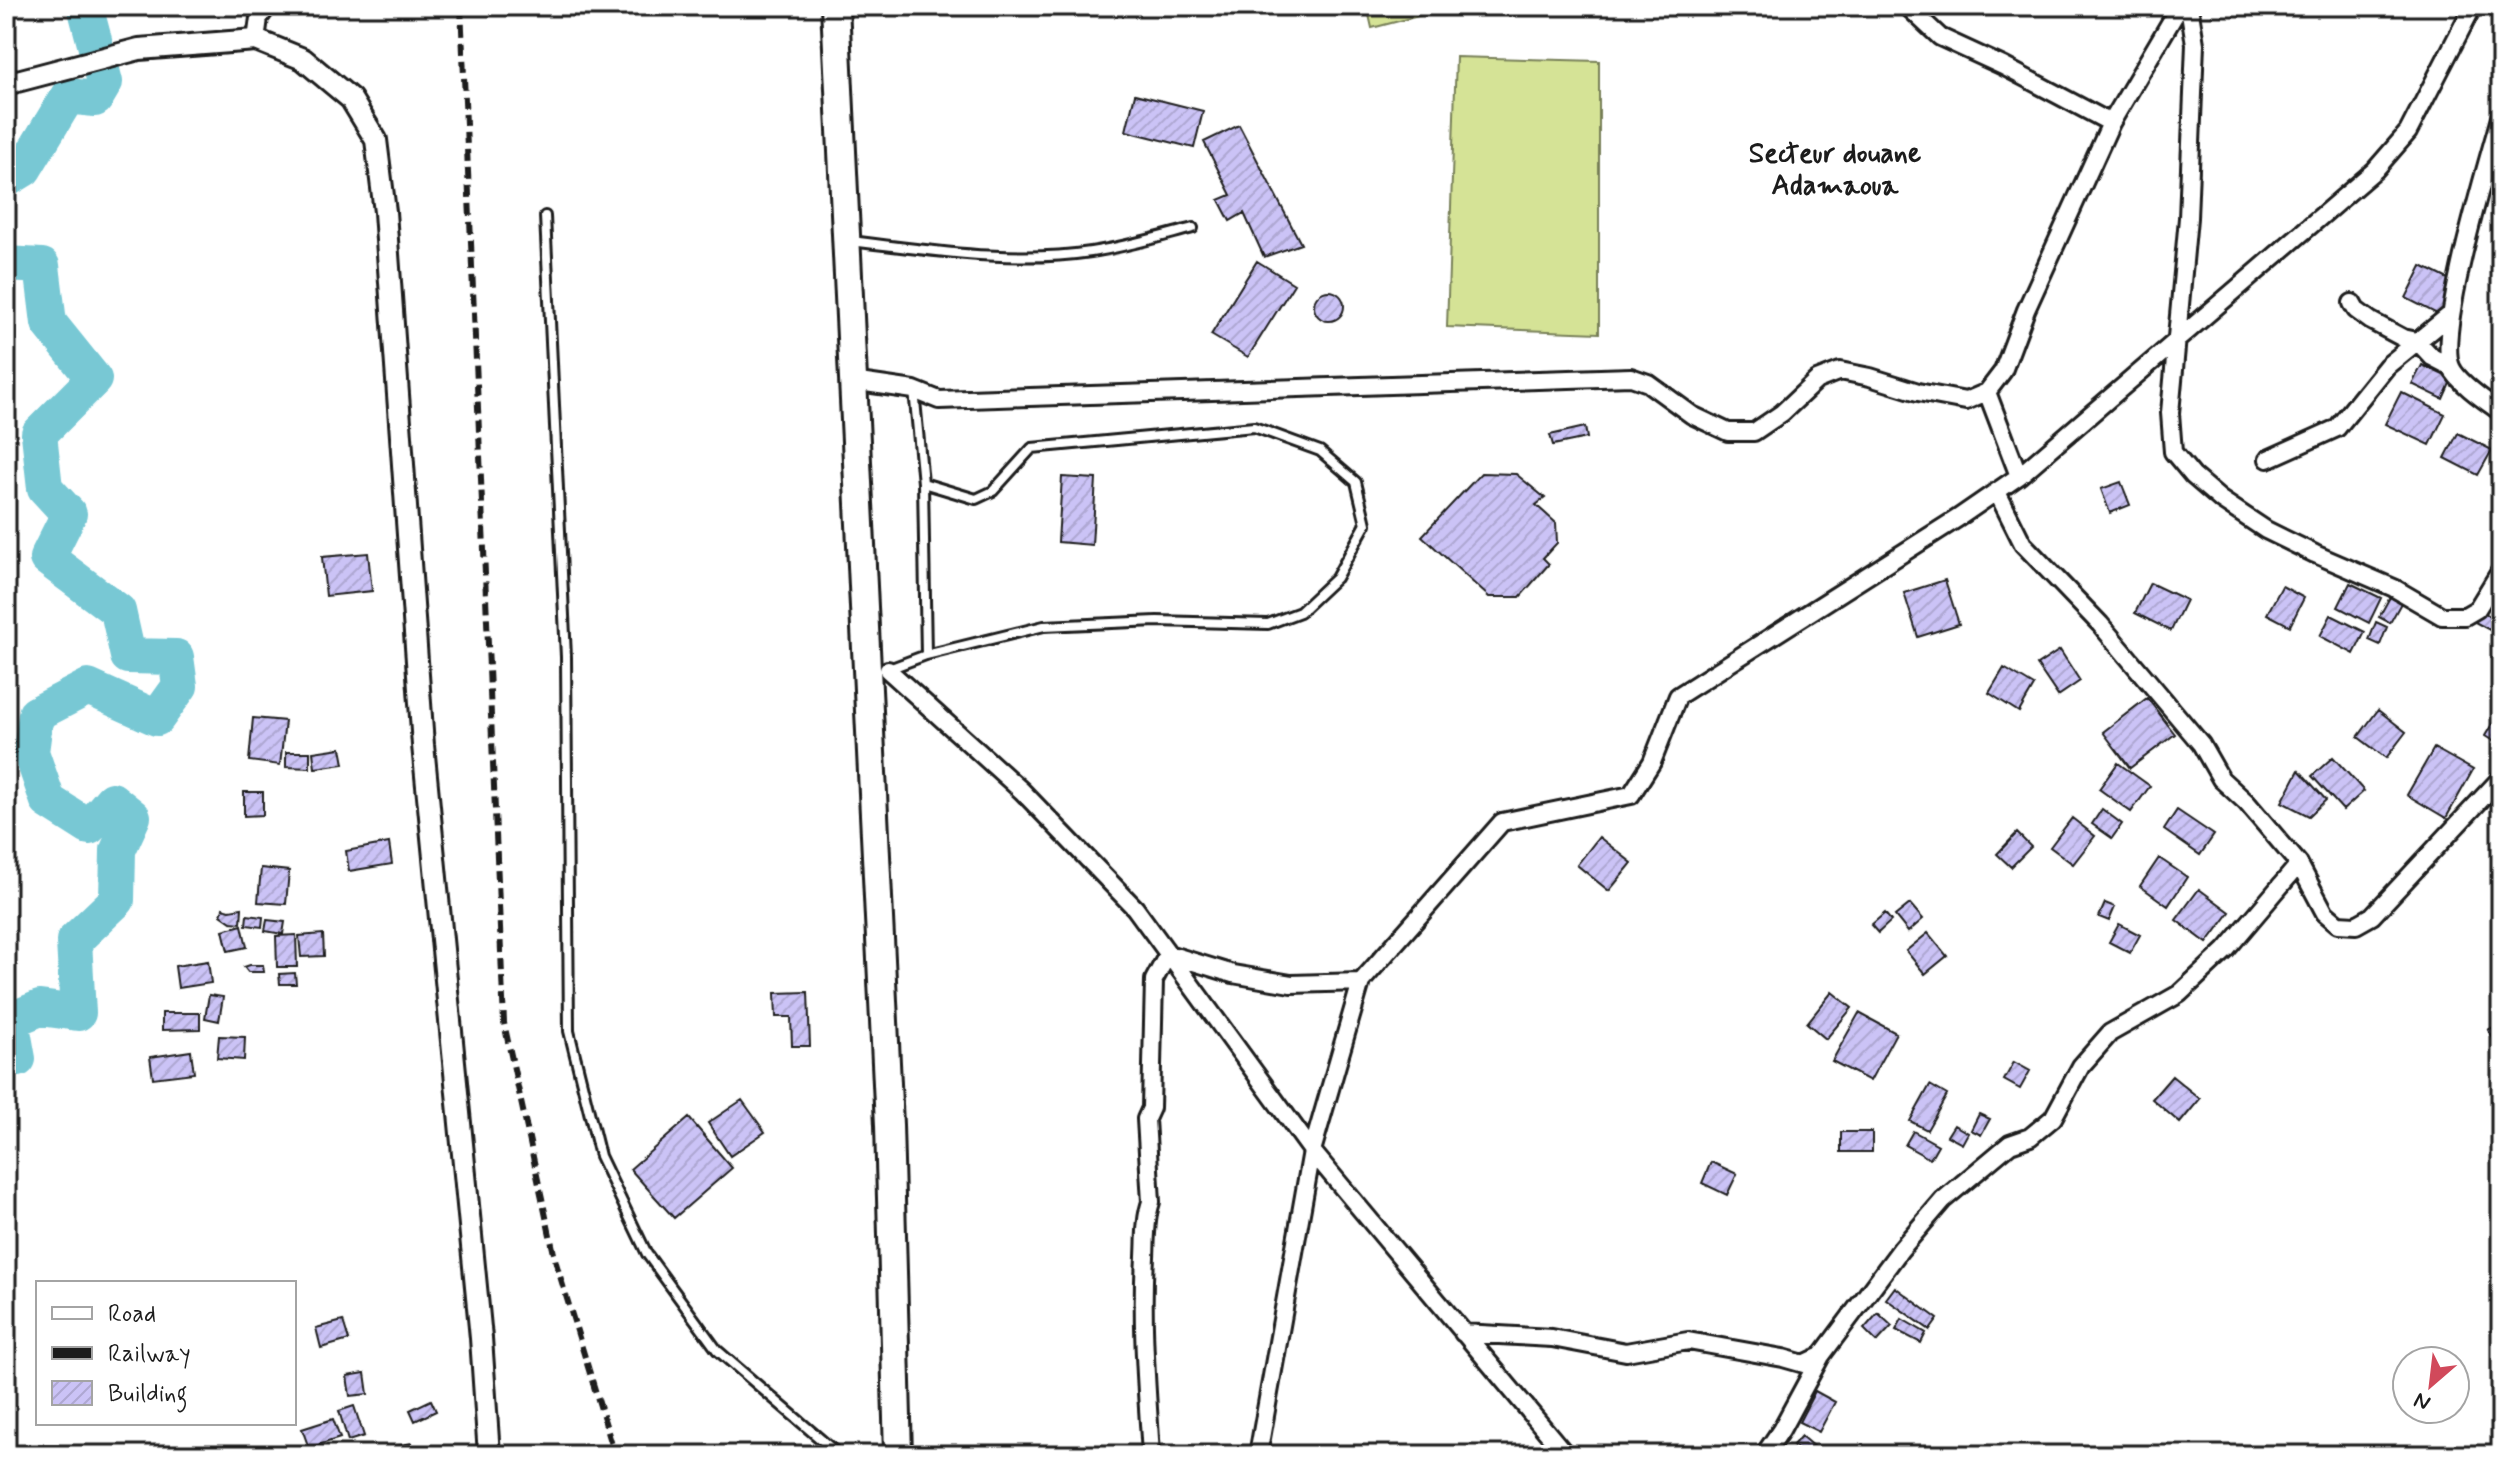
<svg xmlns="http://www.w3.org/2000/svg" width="2507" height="1461" font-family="Mynerve,sans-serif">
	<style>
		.garden { fill: #d5e396; stroke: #788059; stroke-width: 2 }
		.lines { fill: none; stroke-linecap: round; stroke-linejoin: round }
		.river { stroke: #78c8d4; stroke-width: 36 }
		.building { fill: url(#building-hatch); stroke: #1c1c1c; stroke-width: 2 }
		.service-casing { stroke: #1c1c1c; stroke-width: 14 }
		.minor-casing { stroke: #1c1c1c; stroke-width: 22 }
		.tertiary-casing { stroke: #1c1c1c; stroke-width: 26 }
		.primary-casing { stroke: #1c1c1c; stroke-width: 32 }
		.service { stroke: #fff; stroke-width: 8 }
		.minor { stroke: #fff; stroke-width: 16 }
		.tertiary { stroke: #fff; stroke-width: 20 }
		.primary { stroke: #fff; stroke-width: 26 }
		.rail { stroke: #1c1c1c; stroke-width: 6; stroke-dasharray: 12 6; stroke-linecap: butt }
		.labels { text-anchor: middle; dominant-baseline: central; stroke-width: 8; stroke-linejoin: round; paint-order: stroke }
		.neighbourhood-label { font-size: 28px; font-weight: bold; fill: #1c1c1c; stroke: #fff }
	</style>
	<defs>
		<pattern id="building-hatch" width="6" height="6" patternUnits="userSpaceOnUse" patternTransform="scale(2)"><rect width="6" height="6" fill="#cbc3f6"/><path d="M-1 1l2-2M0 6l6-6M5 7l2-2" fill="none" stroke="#aea7d2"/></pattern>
	</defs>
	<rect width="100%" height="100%" fill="#fff"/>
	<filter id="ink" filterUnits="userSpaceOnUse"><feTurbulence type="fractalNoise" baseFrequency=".0125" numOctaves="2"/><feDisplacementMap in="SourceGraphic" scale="16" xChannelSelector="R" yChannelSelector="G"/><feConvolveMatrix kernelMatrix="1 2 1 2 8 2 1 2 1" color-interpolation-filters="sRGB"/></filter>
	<g filter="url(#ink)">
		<path class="garden" d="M 1367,6 L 1457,6 L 1372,28 Z
			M 1456,57 L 1599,61 L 1599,333 L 1447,327 Z"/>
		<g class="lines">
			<path class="river" d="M 6,180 L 24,169 L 68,96 L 95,99 L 105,82 L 85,6
				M 6,264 L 42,266 L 49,323 L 94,379 L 39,434 L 45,488 L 69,514 L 47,558 L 118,611 L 128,656 L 176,657 L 180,686 L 157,718 L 88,687 L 36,714 L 31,752 L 48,801 L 89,827 L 112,800 L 133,817 L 118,850 L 117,900 L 74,941 L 78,1013 L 40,1008 L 11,1020 L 18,1059 L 6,1056"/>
		</g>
		<path class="building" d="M 1135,94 L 1203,111 L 1194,148 L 1126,131 Z
			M 1239,125 L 1301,244 L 1264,257 L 1244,213 L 1230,221 L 1219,200 L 1231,195 L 1204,142 Z
			M 1257,261 L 1294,284 L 1248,357 L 1211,335 Z
			M 2422,266 L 2456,283 L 2439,315 L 2406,298 Z
			M1314 306a15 15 0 1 1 30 0a15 15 0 1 1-30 0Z
			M 2422,365 L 2452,379 L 2443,399 L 2412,384 Z
			M 2401,392 L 2445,414 L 2430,445 L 2385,424 Z
			M 1585,427 L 1587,438 L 1553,445 L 1550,435 Z
			M 2458,433 L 2492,450 L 2478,475 L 2445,458 Z
			M 1481,473 L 1516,474 L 1545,498 L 1536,505 L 1556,523 L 1557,543 L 1543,558 L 1549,564 L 1520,597 L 1489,597 L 1422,536 Z
			M 1062,477 L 1096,479 L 1092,545 L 1058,542 Z
			M 2121,482 L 2130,505 L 2110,513 L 2101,489 Z
			M 368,553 L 372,591 L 326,596 L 322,557 Z
			M 1945,580 L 1959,624 L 1918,637 L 1904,593 Z
			M 2150,583 L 2186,600 L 2171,631 L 2135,613 Z
			M 2350,583 L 2381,598 L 2369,623 L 2338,607 Z
			M 2282,586 L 2304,598 L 2290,626 L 2267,614 Z
			M 2390,597 L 2401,603 L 2390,623 L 2379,617 Z
			M 2479,610 L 2501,622 L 2501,636 L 2473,621 Z
			M 2331,615 L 2365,632 L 2354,654 L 2320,636 Z
			M 2376,622 L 2387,627 L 2380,645 L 2369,640 Z
			M 2060,650 L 2080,681 L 2058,696 L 2037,665 Z
			M 2004,668 L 2034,686 L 2019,712 L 1989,693 Z
			M 2147,698 L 2175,734 L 2130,768 L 2103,732 Z
			M 2501,709 L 2501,746 L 2485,736 Z
			M 2378,710 L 2406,732 L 2386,758 L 2358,737 Z
			M 253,718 L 285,721 L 280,765 L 249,761 Z
			M 341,748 L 344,764 L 315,768 L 313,752 Z
			M 2434,748 L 2473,770 L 2446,818 L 2407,795 Z
			M 286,752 L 310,752 L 310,768 L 286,767 Z
			M 2333,757 L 2364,791 L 2343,810 L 2312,776 Z
			M 2118,763 L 2150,786 L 2131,812 L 2099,789 Z
			M 2299,770 L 2326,800 L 2309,816 L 2282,802 Z
			M 244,792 L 263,792 L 263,815 L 244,816 Z
			M 2102,809 L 2122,824 L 2112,838 L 2092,824 Z
			M 2177,810 L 2214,835 L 2200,855 L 2164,830 Z
			M 2072,818 L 2095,836 L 2073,864 L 2050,847 Z
			M 2017,833 L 2031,847 L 2011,867 L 1997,854 Z
			M 1599,837 L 1632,863 L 1609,891 L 1577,865 Z
			M 389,843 L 392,864 L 349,871 L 346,851 Z
			M 2159,858 L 2187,877 L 2168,906 L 2140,886 Z
			M 261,868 L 289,871 L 286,904 L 258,902 Z
			M 2199,889 L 2230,912 L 2207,943 L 2176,920 Z
			M 2105,903 L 2115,907 L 2109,921 L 2099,917 Z
			M 1910,904 L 1923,919 L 1908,932 L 1895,916 Z
			M 223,908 L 230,910 L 242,908 L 241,923 L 231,922 L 221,915 Z
			M 1885,913 L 1891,921 L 1878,933 L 1871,925 Z
			M 247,915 L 263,917 L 262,927 L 246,925 Z
			M 267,920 L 285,922 L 283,934 L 265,931 Z
			M 2119,924 L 2140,935 L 2130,953 L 2109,942 Z
			M 242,925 L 247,947 L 228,951 L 223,930 Z
			M 1928,933 L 1947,956 L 1925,974 L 1906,951 Z
			M 323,934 L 324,956 L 301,957 L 299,936 Z
			M 296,935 L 297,967 L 277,967 L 276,936 Z
			M 208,961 L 211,983 L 178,988 L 175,966 Z
			M 250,965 L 263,965 L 264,972 L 248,972 L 244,967 Z
			M 295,973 L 296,984 L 280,984 L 279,974 Z
			M 808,992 L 810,1046 L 792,1046 L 791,1017 L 776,1017 L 775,993 Z
			M 1832,992 L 1852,1008 L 1826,1039 L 1807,1023 Z
			M 209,995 L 223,997 L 219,1021 L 205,1018 Z
			M 162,1013 L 200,1013 L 200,1029 L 162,1030 Z
			M 1859,1013 L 1896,1033 L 1870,1081 L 1832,1061 Z
			M 2501,1023 L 2501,1052 L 2488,1030 Z
			M 219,1036 L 245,1037 L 244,1060 L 217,1058 Z
			M 191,1051 L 194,1073 L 153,1078 L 150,1057 Z
			M 2014,1062 L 2030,1071 L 2020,1089 L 2004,1080 Z
			M 2172,1076 L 2200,1099 L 2180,1123 L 2152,1099 Z
			M 1930,1085 L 1947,1095 L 1927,1130 L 1910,1121 Z
			M 742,1100 L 765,1132 L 730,1156 L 708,1123 Z
			M 1979,1114 L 1990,1119 L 1981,1135 L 1971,1130 Z
			M 689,1118 L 732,1168 L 674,1218 L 630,1169 Z
			M 1954,1125 L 1968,1133 L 1962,1144 L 1947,1136 Z
			M 1913,1131 L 1938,1145 L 1930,1159 L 1905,1145 Z
			M 1841,1132 L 1872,1132 L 1872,1152 L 1841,1152 Z
			M 1711,1162 L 1737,1174 L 1727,1195 L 1702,1183 Z
			M 1895,1287 L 1938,1319 L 1930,1330 L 1886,1299 Z
			M 1878,1313 L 1892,1326 L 1877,1342 L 1864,1329 Z
			M 1902,1319 L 1926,1333 L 1921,1343 L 1896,1330 Z
			M 343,1321 L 349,1340 L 321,1348 L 316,1328 Z
			M 365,1373 L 368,1394 L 350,1396 L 347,1376 Z
			M 1815,1391 L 1835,1402 L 1819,1432 L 1799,1422 Z
			M 431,1400 L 436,1411 L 415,1421 L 410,1410 Z
			M 354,1406 L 364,1436 L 348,1441 L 339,1411 Z
			M 333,1419 L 340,1438 L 309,1448 L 302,1429 Z
			M 1801,1436 L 1821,1453 L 1819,1455 L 1805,1455 L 1793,1445 Z
			M 412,1443 L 414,1455 L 388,1455 L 387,1448 Z"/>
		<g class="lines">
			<defs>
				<path id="service" d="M 545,216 L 566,657 L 569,1031 L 600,1156 L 647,1254 L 717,1350 L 839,1455
					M 850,241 C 929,250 1011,264 1091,252 C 1126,247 1159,237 1193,228
					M 914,390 L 923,483 L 926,655
					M 886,670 L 926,655 L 1044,626 L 1157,621 L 1268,624 L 1300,612 L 1336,578 L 1366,524 L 1356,482 L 1320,451 L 1254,427 L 1032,448 L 993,491 L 976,499 L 923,483"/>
				<path id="minor" d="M 1907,6 L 1940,37 L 2003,66 L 2111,123
					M 2189,6 L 2195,44 L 2188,218 L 2170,413 L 2173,452 L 2193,476 L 2221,500 L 2266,530 L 2315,554 L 2394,588 L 2442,616 L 2465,616 L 2477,609 L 2501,570
					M 256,40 L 259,18 L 268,6
					M 2501,114 C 2489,159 2436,330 2451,367 C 2458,383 2487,402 2501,412
					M 2352,303 L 2356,310 L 2371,321 L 2403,338 L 2417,341 L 2432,357 L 2451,367
					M 852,381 L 914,390 L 939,400 L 1631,377 L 1648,383 L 1692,415 L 1728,432 L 1754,432 L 1782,413 L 1817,380 L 1840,371 L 1870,377 L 1918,392 L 1966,401 L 1987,392 L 2003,371 L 2026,310 L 2111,123 L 2180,6
					M 1987,392 L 2019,476
					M 2268,459 L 2337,428 L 2387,366 L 2451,314
					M 1997,492 L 2023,544 L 2100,624 L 2201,744 L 2221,779 L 2247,803 L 2299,864 L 2325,913 L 2338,924 L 2356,925 L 2372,916 L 2501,778
					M 888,670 L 1022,791 L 1135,908 L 1312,1151 L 1566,1455
					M 1463,1333 L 1552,1338 L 1626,1352 L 1688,1341 L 1783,1358 L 1804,1364 L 1821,1356
					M 1151,1455 C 1147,1389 1141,1323 1145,1257 C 1146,1238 1145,1219 1151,1202 L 1146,1119 L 1151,1108 L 1154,980 L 1168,954 L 1233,974 L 1291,984 L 1361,982
					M 1258,1455 L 1312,1151 L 1361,982 L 1502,822 L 1631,795 L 1652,762 L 1678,696 L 1958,518 L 2019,476 L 2375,170 L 2408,132 L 2473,6
					M 1764,1455 L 1781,1430 L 1821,1356 L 1901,1249 L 1943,1200 L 2010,1144 L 2030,1137 L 2053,1118 L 2081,1066 L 2110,1033 L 2179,994 L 2226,950 L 2299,864"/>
				<path id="tertiary" d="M 6,84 L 139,49 L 256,40 L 303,59 L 351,99 L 376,140 L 385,212 L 423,745 L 481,1338 L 489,1455"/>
				<path id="primary" d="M 835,6 L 889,1125 L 898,1455"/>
			</defs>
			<use href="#service" class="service-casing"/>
			<use href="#minor" class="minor-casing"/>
			<use href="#tertiary" class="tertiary-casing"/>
			<use href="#primary" class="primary-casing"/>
			<use href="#service" class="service"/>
			<use href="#minor" class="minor"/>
			<use href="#tertiary" class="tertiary"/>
			<use href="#primary" class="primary"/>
			<path class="rail" d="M 461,6 L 504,1023 L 556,1263 L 612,1445 L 618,1455"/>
		</g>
	</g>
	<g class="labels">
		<g class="neighbourhood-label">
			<text x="1835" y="154">Secteur douane<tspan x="1835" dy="32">Adamaoua</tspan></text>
		</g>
	</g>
	<rect width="2507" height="1461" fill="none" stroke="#fff" stroke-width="32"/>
	<rect x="16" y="16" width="2475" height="1429" fill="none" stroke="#1c1c1c" stroke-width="3" filter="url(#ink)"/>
	<rect x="36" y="1281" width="260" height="144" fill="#ffffff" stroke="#a4a4a4" stroke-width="2"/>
	<rect x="52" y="1307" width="40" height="12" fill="#ffffff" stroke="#a4a4a4" stroke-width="2"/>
	<text x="108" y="1321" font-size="24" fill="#1c1c1c">Road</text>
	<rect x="52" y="1347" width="40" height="12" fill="#1c1c1c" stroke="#a4a4a4" stroke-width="2"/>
	<text x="108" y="1361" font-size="24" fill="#1c1c1c">Railway</text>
	<rect x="52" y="1381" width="40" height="24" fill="url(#building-hatch)" stroke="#a4a4a4" stroke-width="2"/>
	<text x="108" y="1401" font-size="24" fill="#1c1c1c">Building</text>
	<g transform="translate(2431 1385) rotate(208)"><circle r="38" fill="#ffffff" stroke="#a4a4a4" stroke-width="2"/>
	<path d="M0-6L14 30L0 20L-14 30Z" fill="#d1495b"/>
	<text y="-12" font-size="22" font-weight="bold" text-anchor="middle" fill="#1c1c1c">N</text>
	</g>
</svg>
